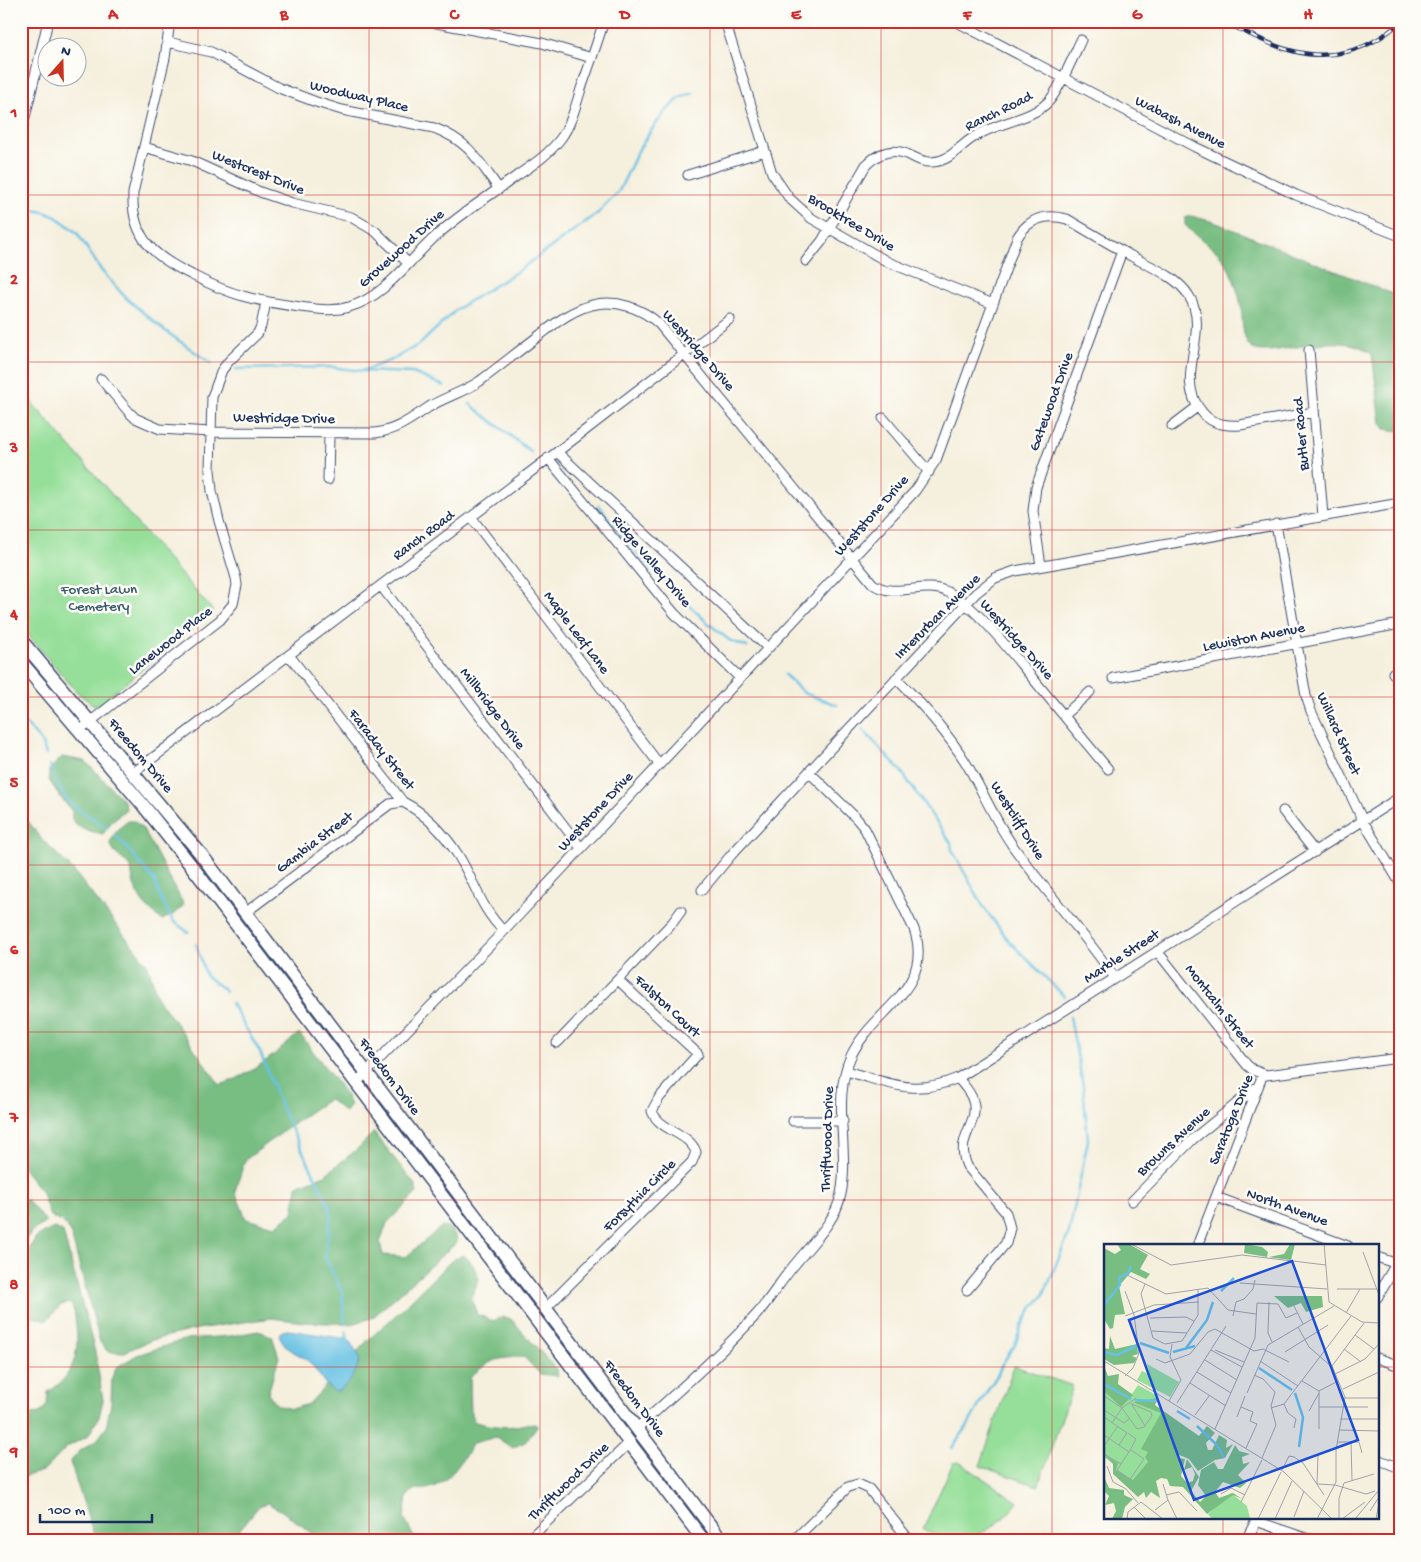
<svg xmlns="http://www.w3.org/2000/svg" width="1421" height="1562" font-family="'Gochi Hand',sans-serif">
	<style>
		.green { fill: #96df9a; stroke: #58877c }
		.forest { fill: #78be82; stroke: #4a7670 }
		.water { fill: #66c1e4; stroke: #4078a1 }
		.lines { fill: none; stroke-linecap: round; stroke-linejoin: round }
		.stream { stroke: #66c1e4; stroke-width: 2.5 }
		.minor-casing { stroke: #3c4c71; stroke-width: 11 }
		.tertiary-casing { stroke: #3c4c71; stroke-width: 12 }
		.primary-casing { stroke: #3c4c71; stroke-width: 15 }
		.minor { stroke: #fff; stroke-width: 9 }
		.tertiary { stroke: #fff; stroke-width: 10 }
		.primary { stroke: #fff; stroke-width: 12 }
		.rail-casing { stroke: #1b2f5e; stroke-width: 4.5 }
		.rail { stroke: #fdfcf7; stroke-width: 2.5; stroke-dasharray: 8; stroke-linecap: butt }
		.grid { fill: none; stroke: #d62828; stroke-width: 1; stroke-opacity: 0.55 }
		.labels { text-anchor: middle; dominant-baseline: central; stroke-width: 5; stroke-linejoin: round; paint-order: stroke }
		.street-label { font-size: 15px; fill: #1b2f5e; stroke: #fdfcf7 }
		.park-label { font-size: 15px; fill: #3a5b6d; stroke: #fdfcf7 }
		.inset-river { fill: none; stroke: #66c1e4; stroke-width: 2.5 }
		.inset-road { fill: none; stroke: #9ea2aa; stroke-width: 1 }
		.view { fill: #1d4ed8; fill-opacity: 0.15; stroke: #1d4ed8; stroke-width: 2.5 }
		.inset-edge { fill: none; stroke: #1b2f5e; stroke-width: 2.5 }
		.neatline { fill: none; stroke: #d62828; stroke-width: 2 }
		.grid-label { font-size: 16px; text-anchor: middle; font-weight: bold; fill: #d62828 }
	</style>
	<rect width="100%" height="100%" fill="#fdfcf7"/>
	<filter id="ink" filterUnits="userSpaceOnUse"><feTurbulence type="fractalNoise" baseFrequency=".02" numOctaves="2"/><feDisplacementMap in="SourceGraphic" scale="10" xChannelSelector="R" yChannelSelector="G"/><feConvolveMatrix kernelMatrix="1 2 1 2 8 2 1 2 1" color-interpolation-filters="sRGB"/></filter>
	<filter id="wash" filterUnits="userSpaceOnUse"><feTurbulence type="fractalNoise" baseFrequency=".0096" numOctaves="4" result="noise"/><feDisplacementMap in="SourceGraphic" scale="20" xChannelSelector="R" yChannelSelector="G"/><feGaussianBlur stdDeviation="1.12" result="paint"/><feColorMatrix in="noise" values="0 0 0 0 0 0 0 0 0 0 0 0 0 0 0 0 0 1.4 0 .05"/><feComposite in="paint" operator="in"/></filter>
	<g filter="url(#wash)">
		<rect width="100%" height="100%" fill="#f5efdd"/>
		<path class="green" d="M 21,390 L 213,611 L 99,705 L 92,704 L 77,692 L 21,627 Z
			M 1014,1366 L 1073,1386 L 1038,1486 L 980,1466 Z
			M 959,1462 L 1018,1502 C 993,1534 961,1550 923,1529 L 953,1463 Z"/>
		<path class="forest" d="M 1191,216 L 1214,222 L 1400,297 L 1400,431 L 1385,429 L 1381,423 L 1372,354 C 1340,326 1269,361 1252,348 C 1241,340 1243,317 1241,305 C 1237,287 1230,265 1217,252 C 1207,243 1195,235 1185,225 L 1185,218 Z
			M 62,757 L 85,761 L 124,801 L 126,809 L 113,820 L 103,834 L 90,831 L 77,826 L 72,819 L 72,811 L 61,798 L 49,780 L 49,770 Z
			M 21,811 L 39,836 L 72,869 L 148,965 L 157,997 L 220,1085 C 250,1076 276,1054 299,1033 L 344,1092 L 350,1105 L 345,1112 L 329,1099 L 311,1111 L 245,1160 L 235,1191 L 246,1219 L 275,1226 L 293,1213 L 297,1186 L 325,1175 L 355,1151 L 374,1132 L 415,1185 L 417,1193 L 387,1223 L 380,1242 L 383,1255 L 406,1257 L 441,1227 L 449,1227 L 456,1236 L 457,1242 L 372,1318 L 352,1324 L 304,1322 L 271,1318 L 197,1329 L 152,1340 L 122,1353 L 108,1352 L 100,1342 L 71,1234 L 65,1224 L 50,1216 L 41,1191 L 21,1166 Z
			M 128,821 L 134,821 L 143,829 L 184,905 L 174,914 L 162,920 C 141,904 134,894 131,867 L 114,852 L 110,843 L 117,830 Z
			M 27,1200 L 46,1222 L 31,1232 L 21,1248 L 21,1201 Z
			M 54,1228 L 63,1232 L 95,1352 L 103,1400 L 99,1417 L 88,1436 L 67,1447 L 45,1470 L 21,1478 L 21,1415 L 40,1413 L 47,1405 L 48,1392 C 73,1377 80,1354 76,1325 C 75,1317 75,1310 70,1303 L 61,1305 L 46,1321 L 21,1313 L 21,1264 L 36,1237 Z
			M 464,1255 L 473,1265 L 479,1279 L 471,1298 L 477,1314 L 492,1321 L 504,1317 L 511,1319 L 556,1369 L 558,1376 L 540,1374 L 524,1357 C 496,1358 490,1359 470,1378 L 471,1415 L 475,1422 C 487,1425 503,1428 515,1426 C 526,1425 525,1422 538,1425 L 525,1442 L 512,1448 L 496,1437 L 473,1443 C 463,1459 450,1482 430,1488 C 426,1490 419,1489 415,1489 L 407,1496 L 404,1518 L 416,1541 L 323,1541 L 282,1511 L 267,1503 L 259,1506 L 233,1538 L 229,1541 L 96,1541 L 70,1462 L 80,1451 L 97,1440 L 106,1428 L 111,1404 L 112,1377 L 117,1367 L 137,1355 L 187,1339 L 231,1336 L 258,1331 L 272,1336 L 279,1357 L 268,1393 L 277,1405 L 291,1409 L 309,1404 L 366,1342 L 398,1313 L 453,1259 Z"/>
		<path class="water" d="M 288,1330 L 348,1339 L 357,1352 L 360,1358 C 356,1372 350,1386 336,1392 C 322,1386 319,1370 308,1361 C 294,1350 288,1353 279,1335 L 282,1331 Z"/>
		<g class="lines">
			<path class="stream" d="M 793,32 L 806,21
				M 21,208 L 44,212 L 56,217 L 70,227 L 77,233 L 101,270 L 126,298 L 164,330 L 212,364
				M 236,369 L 331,367 L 362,371 L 413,373 L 444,386
				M 362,371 L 392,360 L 420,344 L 457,309 L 518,271 L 598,213 L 619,191 L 639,149 L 652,129 L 666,111 L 680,98 L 693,93
				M 470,404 L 531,452
				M 599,505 L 623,539 L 663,581 L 708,623 L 729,640 L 747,647
				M 785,675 L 804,693 L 837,705
				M 21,719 L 41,741 L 46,754
				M 862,729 L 901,771 L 951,843 L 952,850 L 984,908 L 1010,942 L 1064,996
				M 50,765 C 55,780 61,796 74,806 C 84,814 97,820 107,828
				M 116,835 L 154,880 L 161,899 L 173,921 L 188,932
				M 196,944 L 206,976 L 223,989 L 225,992
				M 231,1003 L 260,1052 L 282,1109 L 329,1205 L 331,1216 L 325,1257 L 342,1292 L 345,1323
				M 346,1331 L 348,1340
				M 952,1448 L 967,1427 L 986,1393 L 998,1374 L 1002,1364 L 1015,1345 L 1021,1327 L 1032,1308 L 1043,1296 L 1069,1233 L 1088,1140 L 1083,1086 L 1070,1017"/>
		</g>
	</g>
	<g filter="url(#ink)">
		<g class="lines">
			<defs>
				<path id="minor" d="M 170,21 L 165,58 L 133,193 C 131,239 155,257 192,275 C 232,296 257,301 300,307 C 316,309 333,312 349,307 C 384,298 410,259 436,236 C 461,213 491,195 518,175 C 534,164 549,154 561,138 C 572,123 576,104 582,86 C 590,64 597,43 604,21
					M 426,21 L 542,43 L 592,58
					M 725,21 L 772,173 L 789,198 L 811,218 L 888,262 L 993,304
					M 955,21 L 1195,147 L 1296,195 L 1400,236
					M 168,42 L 211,52 L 279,88 L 316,102 L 342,110 L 434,128 C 469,141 478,160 499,189
					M 21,134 L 48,21
					M 144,147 L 192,161 L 260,192 L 292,203 L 351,217 L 375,231 L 408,263
					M 688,175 L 764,151
					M 806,261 L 822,241 L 866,165 C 878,153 892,148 907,154 C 916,158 923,163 932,162 C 951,161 959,146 974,137 C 996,122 1032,120 1049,101 C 1060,89 1074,55 1081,40
					M 1309,350 L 1323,516
					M 101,379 L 129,412 L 135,418 L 160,429 L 211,432 L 375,433 C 397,430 411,419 429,407 C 445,397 464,392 480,381 C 500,366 520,350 540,335 C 557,322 572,310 592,305 C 616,299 642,308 659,324 L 873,584 C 896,600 924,579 950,593 C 974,606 1003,642 1020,663 C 1050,699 1079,734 1108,769
					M 883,418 L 929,472
					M 1172,426 L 1197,407
					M 557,452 L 767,647
					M 548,458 L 674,613 L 740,678
					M 328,480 L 329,434
					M 471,517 L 659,764
					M 1276,524 L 1306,696 L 1311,711 L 1363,821 L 1400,883
					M 1041,566 L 1033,511 L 1036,487 L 1122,251
					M 381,586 L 581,848
					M 289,655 L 403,802 C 426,814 444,833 458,855 C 474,880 481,910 504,931
					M 1393,673 L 1400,681
					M 896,678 C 922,704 947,732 966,763 C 983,791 995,822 1015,849 C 1047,893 1084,933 1115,978
					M 1113,678 L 1400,624
					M 1064,715 L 1090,692
					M 86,725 L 220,620 L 233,604 L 237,585 L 236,578 L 219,521 L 212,491 L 210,470 L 212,397 L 222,370 L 229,361 L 258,333 L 261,326 L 266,302
					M 133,773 L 557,452 L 730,319
					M 1283,811 L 1315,852
					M 702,890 L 732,854 L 976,593 L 995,578 L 1015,571 L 1400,503
					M 245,913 L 390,804 L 403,802
					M 1157,951 L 1247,1065 L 1253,1070 L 1266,1075 L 1400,1058
					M 557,1043 L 673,922 L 681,911
					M 846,1071 C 889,1083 914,1097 958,1078 L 1400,797
					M 958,1078 C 963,1085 971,1092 973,1101 C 980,1124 954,1137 967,1166 L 1006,1213 L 1010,1228 L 1006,1243 L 967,1290
					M 357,1082 L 504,931 L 915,491 L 936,460 L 1017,238 C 1028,219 1045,213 1067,219 C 1089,232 1111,245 1133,257 C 1151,267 1178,277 1189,296 C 1212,333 1172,378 1202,412 C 1211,424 1226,426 1240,425 L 1314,412
					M 793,1121 L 843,1121
					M 1216,1197 L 1348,1246
					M 1132,1201 L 1193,1139 L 1257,1087
					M 1197,1246 L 1263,1074
					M 1377,1257 L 1400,1265
					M 545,1309 L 692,1162 L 696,1152 C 689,1132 659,1131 652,1111 L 659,1098 L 698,1054 L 618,980
					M 1377,1358 L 1400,1366
					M 637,1428 C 678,1391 720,1355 757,1314 C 771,1298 782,1279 796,1263 C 812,1243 836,1221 841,1194 C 850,1150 831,1099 851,1056 C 873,1009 935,990 914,929 L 865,829 L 857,819 L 809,772
					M 1377,1459 L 1400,1468
					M 1256,1521 L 1314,1541
					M 527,1541 L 630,1442
					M 793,1541 L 848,1487 L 858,1484 L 869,1489 L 910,1541"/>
				<path id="tertiary" d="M 1377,1297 L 1400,1258
					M 1246,1541 L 1258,1518"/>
				<path id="primary" d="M 21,640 L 200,853 L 722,1541
					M 21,662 L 143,805 L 197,873 L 704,1541"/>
			</defs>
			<use href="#minor" class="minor-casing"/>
			<use href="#tertiary" class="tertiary-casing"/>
			<use href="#primary" class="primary-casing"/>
			<use href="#minor" class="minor"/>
			<use href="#tertiary" class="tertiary"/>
			<use href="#primary" class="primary"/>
			<defs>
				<path id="rail" d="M 1222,21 C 1244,31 1266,44 1289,50 C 1329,62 1370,51 1400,22"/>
			</defs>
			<use href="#rail" class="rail-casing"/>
			<use href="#rail" class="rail"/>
		</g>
	</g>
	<path class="grid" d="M 198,21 L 198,1541M 369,21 L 369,1541M 540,21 L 540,1541M 710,21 L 710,1541M 881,21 L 881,1541M 1052,21 L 1052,1541M 1223,21 L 1223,1246M 21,195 L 1400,195M 21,362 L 1400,362M 21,530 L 1400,530M 21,697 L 1400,697M 21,865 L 1400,865M 21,1032 L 1400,1032M 21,1200 L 1400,1200M 21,1367 L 1105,1367M 1377,1367 L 1400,1367M 1223,1518 L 1223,1541"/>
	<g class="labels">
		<g class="street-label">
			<text transform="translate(359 97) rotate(13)">Woodway Place</text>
			<text transform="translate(999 112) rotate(-26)">Ranch Road</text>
			<text transform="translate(1180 123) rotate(27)">Wabash Avenue</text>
			<text transform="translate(258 173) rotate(22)">Westcrest Drive</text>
			<text transform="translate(851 223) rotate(31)">Brooktree Drive</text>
			<text transform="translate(402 249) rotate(-42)">Grovewood Drive</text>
			<text transform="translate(698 351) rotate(49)">Westridge Drive</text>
			<text transform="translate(1052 402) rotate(-70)">Gatewood Drive</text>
			<text transform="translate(284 419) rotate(1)">Westridge Drive</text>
			<text transform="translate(1302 434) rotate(-95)">Butler Road</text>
			<text transform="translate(872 516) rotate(-48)">Weststone Drive</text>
			<text transform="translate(424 536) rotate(-37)">Ranch Road</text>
			<text transform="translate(651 562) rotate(50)">Ridge Valley Drive</text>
			<text transform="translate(938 617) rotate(-45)">Interurban Avenue</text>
			<text transform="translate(576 633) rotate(53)">Maple Leaf Lane</text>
			<text transform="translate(1254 638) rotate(-11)">Lewiston Avenue</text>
			<text transform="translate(1016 640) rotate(48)">Westridge Drive</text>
			<text transform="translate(171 641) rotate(-38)">Lanewood Place</text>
			<text transform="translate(492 709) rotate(53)">Millbridge Drive</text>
			<text transform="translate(1338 734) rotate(66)">Willard Street</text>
			<text transform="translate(381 750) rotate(52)">Faraday Street</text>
			<text transform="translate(140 756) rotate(50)">Freedom Drive</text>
			<text transform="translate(596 812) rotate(-47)">Weststone Drive</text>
			<text transform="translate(1017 821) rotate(58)">Westcliff Drive</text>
			<text transform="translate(315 843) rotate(-37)">Gambia Street</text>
			<text transform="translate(1122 957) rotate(-33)">Marble Street</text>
			<text transform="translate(667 1007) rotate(43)">Falston Court</text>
			<text transform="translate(1219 1007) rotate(52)">Montcalm Street</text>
			<text transform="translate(389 1077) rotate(53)">Freedom Drive</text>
			<text transform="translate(1232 1120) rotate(-68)">Saratoga Drive</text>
			<text transform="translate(828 1139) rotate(-88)">Thriftwood Drive</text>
			<text transform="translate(1174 1142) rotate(-43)">Browns Avenue</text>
			<text transform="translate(640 1196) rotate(-45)">Forsythia Circle</text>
			<text transform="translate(1287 1208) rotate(20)">North Avenue</text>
			<text transform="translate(634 1399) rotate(53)">Freedom Drive</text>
			<text transform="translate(569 1482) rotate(-44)">Thriftwood Drive</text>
		</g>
		<g class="park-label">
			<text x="99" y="590">Forest Lawn<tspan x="99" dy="17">Cemetery</tspan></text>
		</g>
	</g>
	<g transform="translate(1104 1244)">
		<rect width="275" height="275" fill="#f5efdd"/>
		<path d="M 43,120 L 75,138 L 66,153 L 33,136 L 38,127 L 46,131 ZM 0,134 L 28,150 L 34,141 L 54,152 L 49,161 L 61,169 L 68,216 L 37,249 L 10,229 L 11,221 L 0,213 ZM 127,249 L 143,262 L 146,274 L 108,275 L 104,270 Z" fill="#96df9a"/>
		<path d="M 13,0 L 25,0 L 44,11 L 36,25 L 46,30 L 42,35 L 27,28 L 15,42 L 21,70 L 11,71 L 9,84 L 6,85 L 0,75 L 0,4 L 11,10 L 17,6 ZM 141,0 L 158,3 L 164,8 L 163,13 L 140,9 ZM 186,0 L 191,0 L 187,16 L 165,13 L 180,10 ZM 170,52 L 218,52 L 219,63 L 202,68 L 197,59 L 184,64 ZM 6,92 L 11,105 L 33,100 L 34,110 L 28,112 L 33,114 L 30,119 L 10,121 L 0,115 L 0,104 L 5,105 ZM 0,122 L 4,132 L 15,130 L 14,140 L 29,151 L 17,163 L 0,147 ZM 54,154 L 51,161 L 95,192 L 103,182 L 111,189 L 102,199 L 104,206 L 108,206 L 115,191 L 123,196 L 122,204 L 129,200 L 121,214 L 111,216 L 94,227 L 85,215 L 73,210 L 74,214 L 81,215 L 77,232 L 83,239 L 89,237 L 91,230 L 88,223 L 80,226 L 83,215 L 95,233 L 87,247 L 96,258 L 102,252 L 94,241 L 97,226 L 110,218 L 114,225 L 119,225 L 131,201 L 135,207 L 146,210 L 138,213 L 139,220 L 146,218 L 134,231 L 142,239 L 136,244 L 119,238 L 111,248 L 115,254 L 129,249 L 138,255 L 129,251 L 103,270 L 79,243 L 66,242 L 63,235 L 57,234 L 52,237 L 56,254 L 47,248 L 42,254 L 40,248 L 34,253 L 9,230 L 9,220 L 0,210 L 14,219 L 12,226 L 29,236 L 44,218 L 41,213 L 44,208 L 37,205 L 57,169 L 29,158 ZM 1,235 L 5,244 L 20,246 L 20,251 L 29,255 L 21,263 L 18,275 L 8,275 L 12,267 L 10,259 L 1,261 L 5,252 L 0,247 Z" fill="#78be82"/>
		<path class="inset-river" d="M 117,47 L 130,34M 0,61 L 16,41 L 15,34 L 24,29 L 27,22M 36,99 L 65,109M 82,104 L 103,76 L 109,58M 0,108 L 13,111 L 32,102M 69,108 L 91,102M 155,124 L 188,146M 0,140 L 27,155M 191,149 L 199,173 L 195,203M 31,156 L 53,157M 73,167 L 86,175M 93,182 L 113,201 L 120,214"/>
		<path class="inset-road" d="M 27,0 L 67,21 L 138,11 L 222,21M 220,0 L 225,58 L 258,78 L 275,79M 259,8 L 275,51M 23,31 L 62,50 L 104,44 L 124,66 L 152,70M 136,39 L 223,45M 41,40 L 37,50 L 49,94 L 61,100 L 78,97 L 94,71 L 94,45M 233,45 L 273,45M 21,47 L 30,71 L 35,109 L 29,124 L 21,132M 165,58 L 164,89 L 168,98M 190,62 L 199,80M 242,69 L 256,45M 21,72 L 50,61 L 95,58M 129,72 L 132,58 L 140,55 L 149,45 L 151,36M 46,74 L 82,73 L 90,77M 194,83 L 205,103 L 228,123M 48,87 L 83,89M 251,91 L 270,105M 240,105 L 257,118M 107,106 L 138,123M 111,106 L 140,118M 181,108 L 224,81M 52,115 L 61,119 L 86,110 L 104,88 L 111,85 L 150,107 L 159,105 L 185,118M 101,116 L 133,136M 0,117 L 180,228 L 228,275M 156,117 L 194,142M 93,128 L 127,149M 231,130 L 261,115 L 275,100M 150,131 L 159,135 L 171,148 L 167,162 L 172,181 L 158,214M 198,137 L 215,147M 86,139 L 122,162M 239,145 L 275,128M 215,147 L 234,137M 143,149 L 164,101 L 230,62M 0,152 L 18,164 L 32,154M 241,154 L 275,154M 65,157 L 77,136 L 66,113 L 68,100M 27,159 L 41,182M 73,159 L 122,82M 180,160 L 184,169 L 192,175 L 190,184M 137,163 L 149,168 L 146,177 L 153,180 L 142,204M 215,163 L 264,163M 167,164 L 180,160 L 247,72M 0,166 L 20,179 L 26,174M 205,167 L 215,149M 91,171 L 105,152M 0,173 L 23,189 L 15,201M 133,173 L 141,152M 236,175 L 275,175M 8,179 L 18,164 L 33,185 L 40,183 L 48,172 L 47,168 L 28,160M 111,185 L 151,94 L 153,59 L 174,60 L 182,74 L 193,69M 215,185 L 215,147M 235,186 L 275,187M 0,191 L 25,208 L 32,195 L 24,189M 233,198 L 255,198 L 258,209M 247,198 L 248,236M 0,202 L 14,182M 25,208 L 13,226 L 26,235 L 40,215 L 27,206M 0,210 L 17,220M 214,211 L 213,240 L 231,241 L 262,250 L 271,247M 3,222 L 9,238 L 22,245 L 34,259M 178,226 L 185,212 L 190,213 L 199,219 L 220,251M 117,250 L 127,244 L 141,251M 62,251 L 75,248 L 93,267M 64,256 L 73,275M 137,258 L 158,216M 30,263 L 42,275M 51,266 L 64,256 L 59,240M 266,267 L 275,253M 190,273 L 200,247M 23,275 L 24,268 L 37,258 L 59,275M 154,275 L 177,228M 171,275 L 188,237M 213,275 L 232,238 L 232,206 L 241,153 L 228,122 L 260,79M 235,275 L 235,254 L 240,239 L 270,230M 238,275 L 261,258M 251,275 L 275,246M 272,275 L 275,259"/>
		<path class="view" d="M 188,17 L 254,196 L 90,256 L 25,76 Z"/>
		<rect width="275" height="275" class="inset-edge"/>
	</g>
	<rect width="1421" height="1562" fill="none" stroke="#fdfcf7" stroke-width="55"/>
	<g transform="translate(62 62) rotate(20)"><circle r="24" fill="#fdfcf7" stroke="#a3aaba"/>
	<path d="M0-4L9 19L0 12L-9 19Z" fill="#c8321e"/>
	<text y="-8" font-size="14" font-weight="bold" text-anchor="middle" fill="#1b2f5e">N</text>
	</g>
	<path d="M40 1514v8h112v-8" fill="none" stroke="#1b2f5e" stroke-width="2.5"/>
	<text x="48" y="1514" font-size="15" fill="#1b2f5e" stroke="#fdfcf7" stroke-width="4" paint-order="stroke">100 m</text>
	<rect x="28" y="28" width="1366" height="1506" class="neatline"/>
	<g class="grid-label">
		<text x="113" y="19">A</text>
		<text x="284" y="19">B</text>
		<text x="454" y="19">C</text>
		<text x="625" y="19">D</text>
		<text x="796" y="19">E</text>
		<text x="967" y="19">F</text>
		<text x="1137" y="19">G</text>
		<text x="1308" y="19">H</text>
		<text x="14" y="117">1</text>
		<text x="14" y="284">2</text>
		<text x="14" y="452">3</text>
		<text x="14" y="619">4</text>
		<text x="14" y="787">5</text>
		<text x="14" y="954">6</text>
		<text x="14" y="1122">7</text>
		<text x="14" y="1289">8</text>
		<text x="14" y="1456">9</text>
	</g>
</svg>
